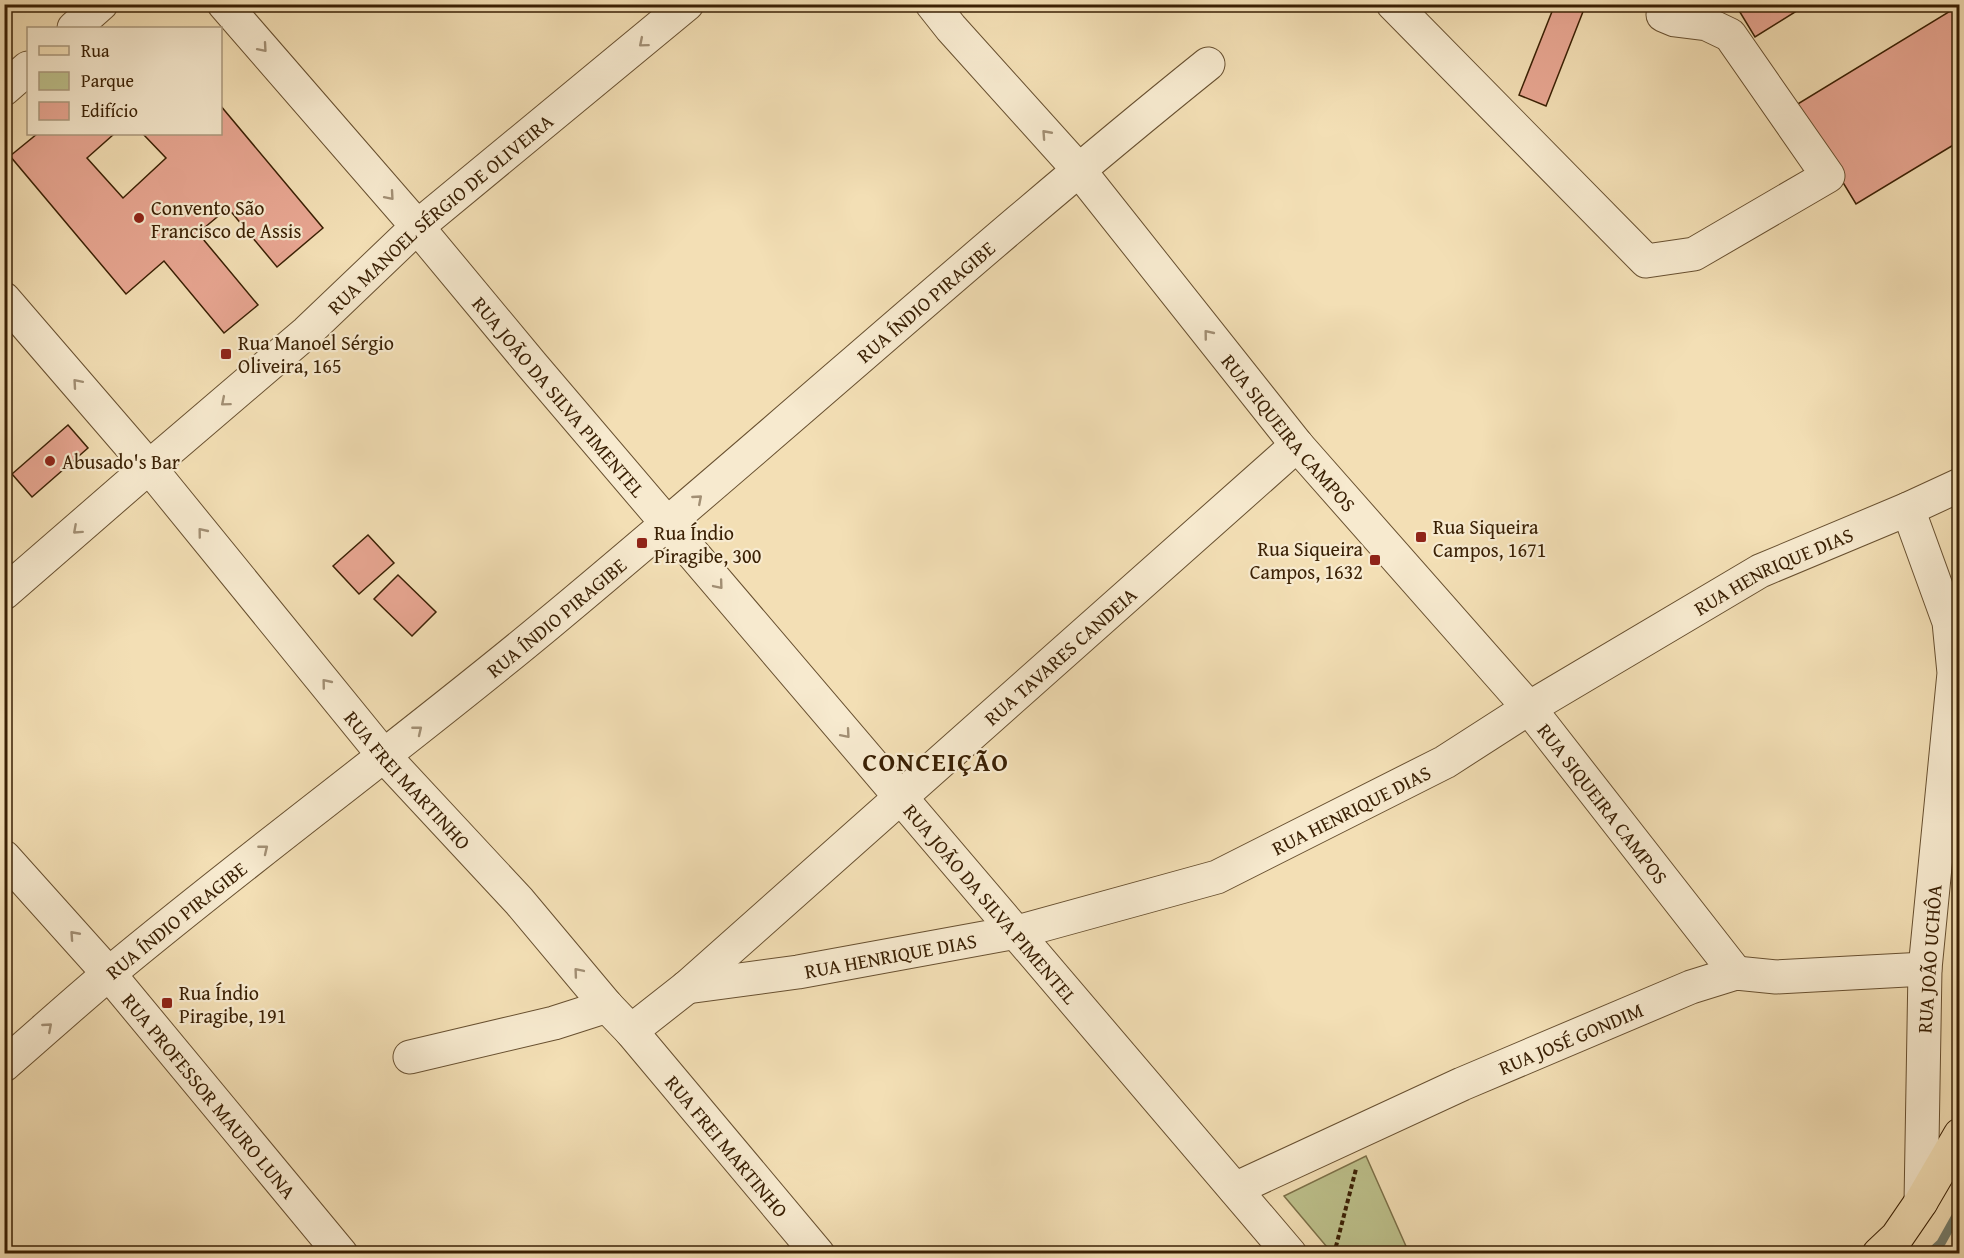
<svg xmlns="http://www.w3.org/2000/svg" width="1964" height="1258" font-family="'Gentium Book Plus',serif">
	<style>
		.green { fill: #bdc18c; stroke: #7c7048; stroke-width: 1.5 }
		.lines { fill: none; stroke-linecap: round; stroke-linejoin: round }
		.stream { stroke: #757e6d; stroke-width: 9 }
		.building { fill: #e9a793; stroke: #3a2004; stroke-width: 1.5 }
		.minor-casing { stroke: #685030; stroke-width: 35 }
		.major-casing { stroke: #3a2004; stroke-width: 35 }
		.path { stroke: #3a2004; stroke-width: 4; stroke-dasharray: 4.5 3; stroke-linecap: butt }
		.minor { stroke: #f7eacf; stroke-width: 33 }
		.major { stroke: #f3dfb5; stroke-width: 33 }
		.oneway { stroke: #a28f74 }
		.poi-dot { fill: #8f2418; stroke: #f7eacf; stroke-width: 2 }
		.labels { text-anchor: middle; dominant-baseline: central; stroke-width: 4.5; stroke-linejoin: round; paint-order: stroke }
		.poi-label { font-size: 20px; fill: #3a2004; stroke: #f7eacf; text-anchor: start }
		.street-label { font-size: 20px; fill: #3a2004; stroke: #f7eacf }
		.district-label { font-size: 26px; font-weight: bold; letter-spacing: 1.5px; fill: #3a2004; stroke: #f7eacf }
	</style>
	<rect width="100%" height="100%" fill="#f3dfb5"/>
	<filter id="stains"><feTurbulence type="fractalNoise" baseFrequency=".00333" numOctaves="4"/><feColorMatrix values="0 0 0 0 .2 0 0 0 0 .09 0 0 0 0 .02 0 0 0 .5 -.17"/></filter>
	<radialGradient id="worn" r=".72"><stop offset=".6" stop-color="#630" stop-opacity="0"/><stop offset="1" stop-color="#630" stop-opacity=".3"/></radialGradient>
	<path class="green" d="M 1366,1156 L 1409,1253 L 1332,1253 L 1284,1196 Z"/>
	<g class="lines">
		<path class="stream" d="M 1929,1254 L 1941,1243 L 1960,1209"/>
	</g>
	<path class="building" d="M 1555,4 L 1586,4 L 1546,106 L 1519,95 Z
		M 1735,4 L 1808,4 L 1755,37 Z
		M 1960,5 L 1960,141 L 1856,204 L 1796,105 Z
		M 220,105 L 323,228 L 277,267 L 228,208 L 198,233 L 258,305 L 224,333 L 164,261 L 126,294 L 10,156 L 37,134 L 114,134 L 87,158 L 123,198 L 166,158 L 143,134 L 220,134 Z
		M 68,425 L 88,448 L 32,497 L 12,474 Z
		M 368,535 L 394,563 L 359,594 L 333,566 Z
		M 398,575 L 436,612 L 412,636 L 374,599 Z"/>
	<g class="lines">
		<defs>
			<g id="minor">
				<path id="s1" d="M 224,4 L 409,217 L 532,365 L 1290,1254"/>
				<path id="s2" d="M 932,4 L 951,28 L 1078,169 L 1297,445 L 1529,708 L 1736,973"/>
				<path d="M 1393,4 L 1646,261 L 1694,254 L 1828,176 L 1730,35 L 1707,24 L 1675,20 L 1663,15 L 1664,4"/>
				<path d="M 74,28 L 101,4"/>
				<path d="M 4,89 L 28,68"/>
				<path id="s3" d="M 4,299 L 149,467 L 385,757 L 519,901 L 607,1006 L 631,1031 L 818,1254"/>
				<path d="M 1908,509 L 1949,622 L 1954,673 L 1925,969 L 1921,1202"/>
				<path id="s4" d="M 4,593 L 149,467 L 307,332 L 417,227 L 687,4"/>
				<path id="s5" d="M 4,857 L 109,974 L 341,1254"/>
				<path id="s6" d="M 687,987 L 798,972 L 1017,932 L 1217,877 L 1445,762 L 1529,708 L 1760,571 L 1908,509 L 1960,485"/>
				<path id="s7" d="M 631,1031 L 687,987 L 1297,445"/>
				<path d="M 410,1057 L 554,1023 L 607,1006"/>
				<path id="s8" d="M 4,1065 C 40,1034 75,1002 111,972 C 254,853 405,743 548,624 C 770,440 983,245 1208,64"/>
				<path id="s9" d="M 1235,1189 L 1462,1084 L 1691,987 L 1736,973 L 1776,977 L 1925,969"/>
			</g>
			<path id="major" d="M 1879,1254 L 1897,1237 L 1921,1202 L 1960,1135"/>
		</defs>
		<use href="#minor" class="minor-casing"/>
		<use href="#major" class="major-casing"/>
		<path class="path" d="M 1334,1254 L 1356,1169"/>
		<use href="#minor" class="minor"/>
		<use href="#major" class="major"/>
	</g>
	<defs><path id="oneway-chevron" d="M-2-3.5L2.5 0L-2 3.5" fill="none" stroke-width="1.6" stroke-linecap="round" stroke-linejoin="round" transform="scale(1.5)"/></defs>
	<g class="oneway">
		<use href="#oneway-chevron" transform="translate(643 43) rotate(140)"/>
		<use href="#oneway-chevron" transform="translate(263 48) rotate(49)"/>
		<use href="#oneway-chevron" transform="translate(1046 134) rotate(-132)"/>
		<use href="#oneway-chevron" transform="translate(390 196) rotate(49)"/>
		<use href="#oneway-chevron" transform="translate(1208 334) rotate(-129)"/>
		<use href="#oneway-chevron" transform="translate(77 383) rotate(-131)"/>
		<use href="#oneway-chevron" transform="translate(225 402) rotate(140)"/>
		<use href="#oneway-chevron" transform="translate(698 499) rotate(-41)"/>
		<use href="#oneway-chevron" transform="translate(77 530) rotate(138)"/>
		<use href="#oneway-chevron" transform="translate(202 532) rotate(-129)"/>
		<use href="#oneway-chevron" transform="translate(719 585) rotate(50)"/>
		<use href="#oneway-chevron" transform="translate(326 683) rotate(-129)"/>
		<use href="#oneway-chevron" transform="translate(418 730) rotate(-39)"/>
		<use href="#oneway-chevron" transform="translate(846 734) rotate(49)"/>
		<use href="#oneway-chevron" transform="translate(264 849) rotate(-39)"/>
		<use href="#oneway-chevron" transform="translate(74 935) rotate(-132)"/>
		<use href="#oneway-chevron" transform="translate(578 972) rotate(-130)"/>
		<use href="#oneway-chevron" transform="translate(48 1027) rotate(-41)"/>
	</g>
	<g class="poi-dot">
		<circle cx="139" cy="218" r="6"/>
		<rect x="220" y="348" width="12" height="12" rx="3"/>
		<circle cx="50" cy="461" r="6"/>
		<rect x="1415" y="531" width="12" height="12" rx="3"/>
		<rect x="636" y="537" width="12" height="12" rx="3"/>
		<rect x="1369" y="554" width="12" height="12" rx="3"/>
		<rect x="161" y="997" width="12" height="12" rx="3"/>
	</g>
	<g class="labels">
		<g class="poi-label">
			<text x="151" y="207">Convento São<tspan x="151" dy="23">Francisco de Assis</tspan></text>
			<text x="238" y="342">Rua Manoel Sérgio<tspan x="238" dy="23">Oliveira, 165</tspan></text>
			<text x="62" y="461">Abusado's Bar</text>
			<text x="1433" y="526">Rua Siqueira<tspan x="1433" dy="23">Campos, 1671</tspan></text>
			<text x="654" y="532">Rua Índio<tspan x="654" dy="23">Piragibe, 300</tspan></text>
			<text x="1363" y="548" text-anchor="end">Rua Siqueira<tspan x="1363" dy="23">Campos, 1632</tspan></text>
			<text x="179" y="992">Rua Índio<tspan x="179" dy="23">Piragibe, 191</tspan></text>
		</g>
		<g class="street-label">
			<text stroke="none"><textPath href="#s4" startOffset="578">RUA MANOEL SÉRGIO DE OLIVEIRA</textPath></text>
			<text stroke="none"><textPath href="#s8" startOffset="1197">RUA ÍNDIO PIRAGIBE</textPath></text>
			<text stroke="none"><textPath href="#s1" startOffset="516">RUA JOÃO DA SILVA PIMENTEL</textPath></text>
			<text stroke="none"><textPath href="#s2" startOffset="558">RUA SIQUEIRA CAMPOS</textPath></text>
			<text stroke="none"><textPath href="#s6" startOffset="1178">RUA HENRIQUE DIAS</textPath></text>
			<text stroke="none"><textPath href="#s8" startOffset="711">RUA ÍNDIO PIRAGIBE</textPath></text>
			<text stroke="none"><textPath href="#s7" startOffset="570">RUA TAVARES CANDEIA</textPath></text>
			<text stroke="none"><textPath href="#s3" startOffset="628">RUA FREI MARTINHO</textPath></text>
			<text stroke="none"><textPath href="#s2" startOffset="1044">RUA SIQUEIRA CAMPOS</textPath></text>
			<text stroke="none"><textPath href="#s6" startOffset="692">RUA HENRIQUE DIAS</textPath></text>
			<text stroke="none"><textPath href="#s1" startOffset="1182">RUA JOÃO DA SILVA PIMENTEL</textPath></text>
			<text stroke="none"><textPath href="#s8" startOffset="225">RUA ÍNDIO PIRAGIBE</textPath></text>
			<text stroke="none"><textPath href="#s6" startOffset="206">RUA HENRIQUE DIAS</textPath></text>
			<text transform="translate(1929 959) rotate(-86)">RUA JOÃO UCHÔA</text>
			<text stroke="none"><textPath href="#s9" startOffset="368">RUA JOSÉ GONDIM</textPath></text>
			<text stroke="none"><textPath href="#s5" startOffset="315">RUA PROFESSOR MAURO LUNA</textPath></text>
			<text stroke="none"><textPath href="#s3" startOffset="1114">RUA FREI MARTINHO</textPath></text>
		</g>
		<g class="district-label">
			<text x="936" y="761">CONCEIÇÃO</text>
		</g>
	</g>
	<rect width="1964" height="1258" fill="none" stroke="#f3dfb5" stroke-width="24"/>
	<rect x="6" y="6" width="1952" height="1246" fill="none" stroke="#3a2004" stroke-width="3"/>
	<rect x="12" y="12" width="1940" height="1234" fill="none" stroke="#3a2004" stroke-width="1.5"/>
	<rect x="27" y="27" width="195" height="108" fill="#f7eacf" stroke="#ab997e" stroke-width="1.5"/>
	<rect x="39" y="46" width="30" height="9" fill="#f3dfb5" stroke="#ab997e" stroke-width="1.5"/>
	<text x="81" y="57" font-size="18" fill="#3a2004">Rua</text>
	<rect x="39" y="72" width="30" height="18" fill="#bdc18c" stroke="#ab997e" stroke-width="1.5"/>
	<text x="81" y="87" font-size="18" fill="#3a2004">Parque</text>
	<rect x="39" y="102" width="30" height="18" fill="#e9a793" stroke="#ab997e" stroke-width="1.5"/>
	<text x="81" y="117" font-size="18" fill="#3a2004">Edifício</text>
	<rect width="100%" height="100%" filter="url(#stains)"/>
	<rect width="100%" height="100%" fill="url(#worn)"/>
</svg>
